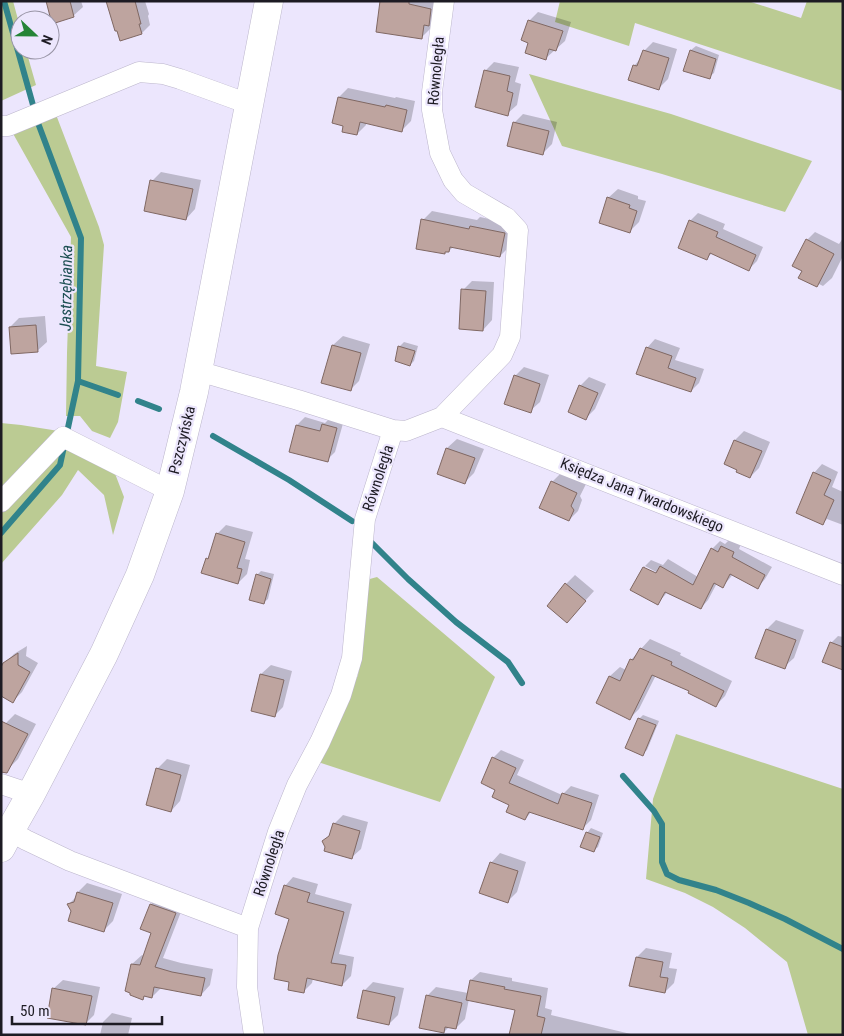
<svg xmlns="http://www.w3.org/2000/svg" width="844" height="1036" font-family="'Roboto Condensed',sans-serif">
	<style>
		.green { fill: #bbcb93 }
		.shadow { fill: #0003 }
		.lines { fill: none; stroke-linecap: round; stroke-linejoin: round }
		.stream { stroke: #31838b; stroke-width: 6 }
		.building { fill: #bea49f; stroke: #806863 }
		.street-casing { stroke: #bcb6cc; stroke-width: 21 }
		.secondary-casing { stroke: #bcb6cc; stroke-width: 29 }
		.street { stroke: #fff; stroke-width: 20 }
		.secondary { stroke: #fff; stroke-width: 28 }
		.labels { text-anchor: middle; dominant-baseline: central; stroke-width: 4.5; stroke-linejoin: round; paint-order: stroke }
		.street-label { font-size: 15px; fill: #1d1b23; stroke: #ece6fd }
		.water-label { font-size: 16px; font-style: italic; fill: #1d4f53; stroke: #ece6fd }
	</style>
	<rect width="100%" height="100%" fill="#ece6fd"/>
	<path class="green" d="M 1,1 L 13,1 L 20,27 L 20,50 L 26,50 L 36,85 L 1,101 Z
		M 560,1 L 748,1 L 801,18 L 807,1 L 843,1 L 843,91 L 635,23 L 629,46 L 555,22 Z
		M 529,74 L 671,114 L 812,161 L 785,212 L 662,174 L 562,146 Z
		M 55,112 L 99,227 L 104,245 L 96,366 L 127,372 L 118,422 L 110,438 L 92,431 L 80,416 L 66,416 L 67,353 L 71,237 L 11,130 Z
		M 1,423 L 21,425 L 65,432 L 114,471 L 124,497 L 113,535 L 104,495 L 78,470 L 62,495 L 1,564 Z
		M 377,577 L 495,677 L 440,802 L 318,762 L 329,741 L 358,675 L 366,580 Z
		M 676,734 L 843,789 L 843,1035 L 808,1035 L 787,962 L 745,928 L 713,907 L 685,893 L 646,879 L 653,799 Z"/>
	<path class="shadow" d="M 49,1 L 81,1 L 83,7 L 73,16 Z
		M 107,1 L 145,1 L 149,14 L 148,16 L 150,25 L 142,33 Z
		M 382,1 L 436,1 L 436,17 L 431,22 L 430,29 L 422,37 Z
		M 538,12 L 571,22 L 565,41 L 546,58 L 530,42 L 529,21 Z
		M 653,42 L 677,49 L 668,79 L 659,88 L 634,66 L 641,58 L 644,51 Z
		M 696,46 L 719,55 L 714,73 L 709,77 L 685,70 L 691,50 Z
		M 494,62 L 519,67 L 515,82 L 521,84 L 517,105 L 507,114 L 485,71 Z
		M 348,88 L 395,98 L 396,97 L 415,101 L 411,121 L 402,130 L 366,122 L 366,125 L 357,134 L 345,125 L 333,122 L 339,97 Z
		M 523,114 L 557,122 L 552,144 L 543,153 L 514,123 Z
		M 161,172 L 201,180 L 195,209 L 186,219 L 152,181 Z
		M 618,189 L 638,196 L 638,199 L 646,201 L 639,222 L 630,231 L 608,198 Z
		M 432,211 L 477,220 L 480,217 L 514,224 L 509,247 L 500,256 L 454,246 L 449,251 L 423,220 Z
		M 698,213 L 725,224 L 723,229 L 763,247 L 757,261 L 749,269 L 712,253 L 707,258 L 690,221 Z
		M 815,232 L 839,244 L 843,238 L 843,259 L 842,258 L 832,278 L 823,286 L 819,284 L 817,286 L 803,270 L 807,240 Z
		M 472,281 L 494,282 L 492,320 L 483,330 L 463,290 Z
		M 45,316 L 47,342 L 37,351 L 10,327 L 19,318 Z
		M 343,336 L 370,344 L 359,381 L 350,390 L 323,382 L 333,345 Z
		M 655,339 L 680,348 L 675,360 L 704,369 L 699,383 L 691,391 L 647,348 Z
		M 404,342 L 418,346 L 414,361 L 410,365 L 399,347 Z
		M 524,367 L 549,375 L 540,402 L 530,411 L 515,376 Z
		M 589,377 L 606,384 L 595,409 L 586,418 L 580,386 Z
		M 305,417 L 325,423 L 331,417 L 344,420 L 335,452 L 327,460 L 297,425 Z
		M 744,431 L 770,442 L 759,468 L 750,477 L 726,464 L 735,440 Z
		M 457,439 L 484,449 L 474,473 L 465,482 L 447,448 Z
		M 822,464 L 838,472 L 832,487 L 843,492 L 843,525 L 827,519 L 823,523 L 814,473 Z
		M 561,473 L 586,484 L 580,496 L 582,500 L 578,511 L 569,520 L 552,482 Z
		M 226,525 L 253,532 L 245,559 L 250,560 L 247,574 L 238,583 L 207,559 L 210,556 L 217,534 Z
		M 730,539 L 741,544 L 739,549 L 772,567 L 765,579 L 758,587 L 733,574 L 730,578 L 723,586 L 717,583 L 708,600 L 701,608 L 668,591 L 665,595 L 658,603 L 644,567 L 645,566 L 645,569 L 661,577 L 662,575 L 645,566 L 651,560 L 663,565 L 668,559 L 698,577 L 712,549 L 720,541 L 725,544 Z
		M 261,571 L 274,574 L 268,599 L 263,603 L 257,575 Z
		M 575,575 L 594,591 L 567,621 L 566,584 Z
		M 776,620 L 804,630 L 794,658 L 784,667 L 757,657 L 767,629 Z
		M 838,636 L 843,637 L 843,668 L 831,643 Z
		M 650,639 L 681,653 L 680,655 L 732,681 L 725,696 L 716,705 L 690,691 L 656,675 L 639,709 L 630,718 L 598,703 L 610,676 L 620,667 L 626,670 L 631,660 Z
		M 27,646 L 26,656 L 38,663 L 22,692 L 13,701 L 4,664 L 14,654 Z
		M 271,665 L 292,671 L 283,707 L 274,716 L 252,710 L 261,674 Z
		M 15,714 L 36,724 L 18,759 L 9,768 L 1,732 L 6,723 Z
		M 643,715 L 659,721 L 647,750 L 642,754 L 639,719 Z
		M 501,750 L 524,760 L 517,775 L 562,795 L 571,786 L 599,795 L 591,820 L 583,828 L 532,811 L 525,819 L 497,789 L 493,758 Z
		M 167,759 L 190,765 L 180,801 L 171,811 L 148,804 L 158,768 Z
		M 343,815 L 368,822 L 361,849 L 351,858 L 326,847 L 324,841 L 331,834 L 334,824 Z
		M 591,828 L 603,833 L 598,847 L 593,851 L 587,833 Z
		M 500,853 L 526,862 L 517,892 L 508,901 L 491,863 Z
		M 293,877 L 318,884 L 315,894 L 352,904 L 339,954 L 354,957 L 351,976 L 342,985 L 313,978 L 312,983 L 303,992 L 285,886 Z
		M 87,883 L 122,894 L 113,921 L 104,930 L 69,904 L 77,896 L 78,892 Z
		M 160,895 L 184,904 L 163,958 L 181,963 L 213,969 L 210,985 L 201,995 L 162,987 L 152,997 L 145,995 L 142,998 L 132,964 L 142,955 L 145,956 L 152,933 L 151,904 Z
		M 646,948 L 672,953 L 669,968 L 677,969 L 674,983 L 665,992 L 637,957 Z
		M 480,972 L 512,978 L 512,981 L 548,988 L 545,1008 L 552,1010 L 551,1015 L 635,1035 L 510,1035 L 516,1009 L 469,999 L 465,1019 L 456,1028 L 449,1027 L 444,1032 L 427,996 L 436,987 L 468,993 L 471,980 Z
		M 63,980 L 100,987 L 94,1015 L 85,1024 L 53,989 Z
		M 373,982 L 404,988 L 398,1015 L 389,1024 L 364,991 Z
		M 112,1013 L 132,1018 L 128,1035 L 100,1035 L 103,1022 Z"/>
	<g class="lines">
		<path class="stream" d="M 78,381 L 118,395
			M 138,401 L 159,409
			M 213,436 L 289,480 L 352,521
			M 1,533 L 60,465 L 78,381 L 81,238 L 38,123 L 4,1
			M 371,542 L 408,579 L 456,622 L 508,662 L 522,683
			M 623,776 L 654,811 L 662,824 L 662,862 L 667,874 L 679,880 L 716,890 L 749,903 L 785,919 L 843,949"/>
	</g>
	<path class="building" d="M 46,1 L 70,1 L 74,17 L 52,24 Z
		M 106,1 L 135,1 L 141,24 L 139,24 L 142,34 L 120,41 L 117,31 L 115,31 Z
		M 380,1 L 409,1 L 409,4 L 431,9 L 429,26 L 424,25 L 422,39 L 376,32 Z
		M 528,20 L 563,31 L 556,51 L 549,49 L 546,60 L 525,53 L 528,43 L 521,40 Z
		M 643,50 L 669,58 L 659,90 L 628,80 L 633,65 L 637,66 Z
		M 690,50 L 716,59 L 710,79 L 683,71 Z
		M 484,70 L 510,76 L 507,91 L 513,93 L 508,116 L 475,107 Z
		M 338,97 L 385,107 L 386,105 L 407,110 L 402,132 L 360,122 L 357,135 L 342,132 L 343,126 L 332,123 Z
		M 513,122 L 549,131 L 543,155 L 507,146 Z
		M 150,180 L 193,189 L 186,220 L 144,211 Z
		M 607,197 L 630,205 L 629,208 L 637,211 L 630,233 L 599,223 Z
		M 421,219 L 469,229 L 470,226 L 505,233 L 500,257 L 450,247 L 449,252 L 445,252 L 445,254 L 416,249 Z
		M 689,220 L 718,232 L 716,237 L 756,255 L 749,271 L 710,253 L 707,260 L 678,248 Z
		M 806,239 L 834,254 L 817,287 L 798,278 L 802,271 L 792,266 Z
		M 461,289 L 486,291 L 483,331 L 459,329 Z
		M 36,325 L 38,352 L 11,354 L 9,327 Z
		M 332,345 L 361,353 L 351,391 L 321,383 Z
		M 398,346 L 415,351 L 410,366 L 395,361 Z
		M 646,347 L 672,356 L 668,368 L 696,378 L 691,392 L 636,374 Z
		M 514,375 L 540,384 L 531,413 L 504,404 Z
		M 579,385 L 598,393 L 586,420 L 568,412 Z
		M 322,424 L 337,428 L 328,462 L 289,452 L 296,425 L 320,431 Z
		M 734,440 L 762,451 L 750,478 L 736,472 L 737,470 L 724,464 Z
		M 446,448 L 475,458 L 465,484 L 437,474 Z
		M 813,472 L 831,480 L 824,495 L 834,500 L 823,525 L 796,513 Z
		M 551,481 L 577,493 L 571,506 L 574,510 L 569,521 L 539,508 Z
		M 216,533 L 245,542 L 237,568 L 242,569 L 238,584 L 201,573 L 206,558 L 208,559 Z
		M 721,546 L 734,552 L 732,557 L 765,575 L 758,589 L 730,574 L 723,588 L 714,583 L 701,609 L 665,592 L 658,605 L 630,590 L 643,567 L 656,573 L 660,566 L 693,585 L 711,548 L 718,552 Z
		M 256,574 L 271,579 L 264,604 L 249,600 Z
		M 565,583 L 586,601 L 567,623 L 547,606 Z
		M 766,629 L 796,640 L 785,669 L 755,658 Z
		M 830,642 L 843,647 L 843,670 L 822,662 Z
		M 640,648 L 672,662 L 671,665 L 724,691 L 716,707 L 688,693 L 689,691 L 652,675 L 630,720 L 596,703 L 609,676 L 620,681 L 630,659 L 633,660 Z
		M 18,653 L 18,665 L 30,672 L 13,703 L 1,696 L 1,667 L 3,663 Z
		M 260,674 L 284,680 L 275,717 L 251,711 Z
		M 638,718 L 656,725 L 643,756 L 625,748 Z
		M 1,721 L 28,734 L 7,773 L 1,772 Z
		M 492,757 L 516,768 L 509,783 L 558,804 L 562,793 L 592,803 L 583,830 L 529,812 L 525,820 L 506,812 L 509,805 L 492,797 L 495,790 L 481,783 Z
		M 156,768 L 181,775 L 171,812 L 146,805 Z
		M 333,823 L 360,831 L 352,859 L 324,851 L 325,847 L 322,841 L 329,836 Z
		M 586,832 L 600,837 L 594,852 L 580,847 Z
		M 490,862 L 518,871 L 508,903 L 479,893 Z
		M 284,885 L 310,893 L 307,902 L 344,912 L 331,963 L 346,965 L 342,986 L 307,978 L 304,993 L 288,990 L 289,982 L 274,979 L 278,955 L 289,919 L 275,914 Z
		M 77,892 L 113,903 L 104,932 L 68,921 L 71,911 L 67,904 L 74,902 Z
		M 150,904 L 176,913 L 155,967 L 172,972 L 205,978 L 201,996 L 154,987 L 152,998 L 144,996 L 143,1000 L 130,995 L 130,993 L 125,991 L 131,964 L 140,965 L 151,933 L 140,929 Z
		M 636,957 L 663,962 L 660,977 L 668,978 L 665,993 L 629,986 Z
		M 470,980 L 505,987 L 504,989 L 541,996 L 537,1016 L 545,1018 L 541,1035 L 509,1035 L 515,1010 L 466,1000 Z
		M 52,988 L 92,996 L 86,1025 L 47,1018 Z
		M 363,990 L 395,997 L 389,1025 L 357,1018 Z
		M 426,995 L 462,1003 L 456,1029 L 445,1027 L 444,1033 L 419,1028 Z"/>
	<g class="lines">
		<defs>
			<path id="street" d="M 1,126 L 8,126 L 139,72 L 163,74 L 180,79 L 249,104
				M 198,371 L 298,400 L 393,430
				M 442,417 L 843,575
				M 1,502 L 63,437 L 170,491
				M 1,784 L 31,794
				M 10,831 L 26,840 L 70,861 L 248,928
				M 254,1035 L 247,987 L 248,928 L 278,832 L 297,785 L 320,742 L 341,695 L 352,658 L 365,519 L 393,430 L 406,431 L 442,417 L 502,355 L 510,337 L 518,230 L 507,218 L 464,193 L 453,180 L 440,153 L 432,110 L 432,92 L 444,1"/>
			<path id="secondary" d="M 1,848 L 10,831 L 31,794 L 104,654 L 140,575 L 170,491 L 194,392 L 269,1"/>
		</defs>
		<use href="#street" class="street-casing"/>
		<use href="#secondary" class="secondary-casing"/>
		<use href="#street" class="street"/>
		<use href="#secondary" class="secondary"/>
	</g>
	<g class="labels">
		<g class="street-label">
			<text transform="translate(436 71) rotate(-85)">Równoległa</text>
			<text transform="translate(182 440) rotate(-76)">Pszczyńska</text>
			<text transform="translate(378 478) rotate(-72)">Równoległa</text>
			<text transform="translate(642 495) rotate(22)">Księdza Jana Twardowskiego</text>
			<text transform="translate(269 863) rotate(-72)">Równoległa</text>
		</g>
		<g class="water-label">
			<text transform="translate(66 288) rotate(-89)">Jastrzębianka</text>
		</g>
	</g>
	<rect width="844" height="1036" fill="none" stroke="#1d1b23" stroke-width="5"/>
	<g transform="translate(35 35) rotate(112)"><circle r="24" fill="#ece6fd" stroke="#9995a6"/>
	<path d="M0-4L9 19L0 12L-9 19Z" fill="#258436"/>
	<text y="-8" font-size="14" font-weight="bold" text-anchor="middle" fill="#1d1b23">N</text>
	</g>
	<path d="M12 1016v8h150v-8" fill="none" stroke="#1d1b23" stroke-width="2.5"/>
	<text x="20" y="1016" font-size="15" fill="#1d1b23" stroke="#ece6fd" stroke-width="4" paint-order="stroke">50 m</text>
</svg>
